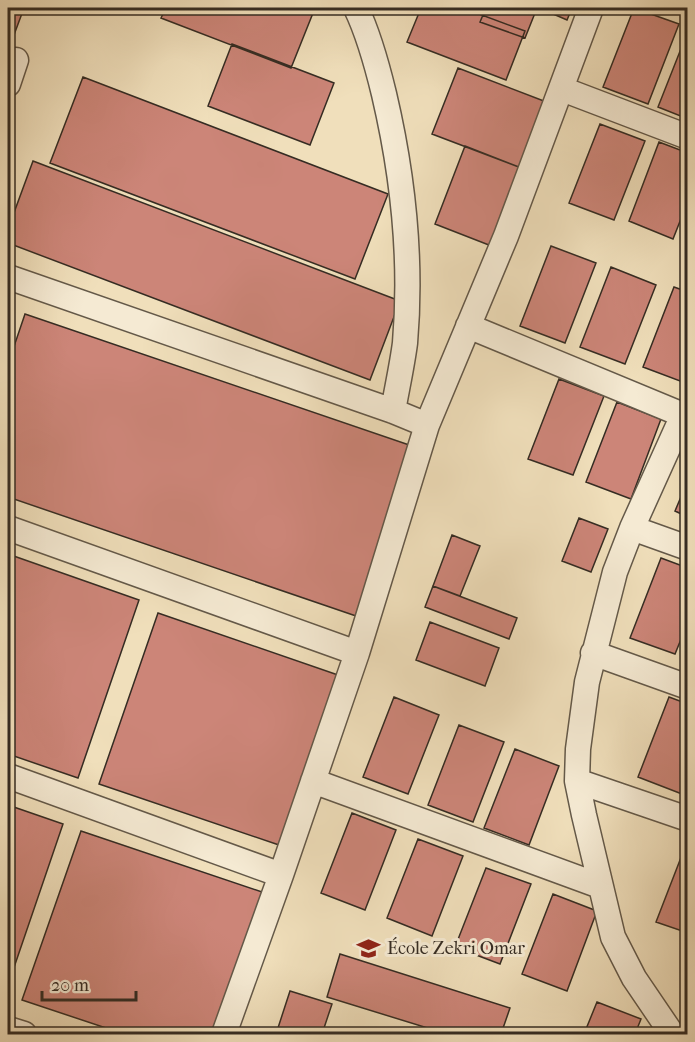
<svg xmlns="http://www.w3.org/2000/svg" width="695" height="1042" font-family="'IM FELL French Canon',serif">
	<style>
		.building { fill: #cc8578; stroke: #352c23; stroke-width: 1.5 }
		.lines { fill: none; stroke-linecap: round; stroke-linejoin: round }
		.street-casing { stroke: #645949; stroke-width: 27 }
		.street { stroke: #f5ead3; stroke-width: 24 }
		.labels { text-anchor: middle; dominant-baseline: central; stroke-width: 6; stroke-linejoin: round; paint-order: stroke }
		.poi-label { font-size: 18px; fill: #352c23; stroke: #f5ead3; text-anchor: start }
	</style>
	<rect width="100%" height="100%" fill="#f0dfbb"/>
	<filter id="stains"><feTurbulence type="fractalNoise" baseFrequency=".00333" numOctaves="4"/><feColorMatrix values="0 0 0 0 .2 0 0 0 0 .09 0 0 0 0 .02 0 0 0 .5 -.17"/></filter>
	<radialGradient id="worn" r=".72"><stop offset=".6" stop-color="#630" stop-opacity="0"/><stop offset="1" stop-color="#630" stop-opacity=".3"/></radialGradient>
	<path class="building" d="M 8,8 L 24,8 L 8,51 Z
		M 166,8 L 315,8 L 291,68 L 161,18 Z
		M 421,8 L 463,8 L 525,31 L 506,80 L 407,42 Z
		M 486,8 L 537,8 L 525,38 L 480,22 Z
		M 553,8 L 572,8 L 567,20 L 551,13 Z
		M 634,8 L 679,24 L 648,104 L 603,87 Z
		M 688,31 L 688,119 L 658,107 Z
		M 232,44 L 334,83 L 310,145 L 208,106 Z
		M 458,68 L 549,103 L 524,169 L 432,134 Z
		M 83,77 L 388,194 L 355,279 L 50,163 Z
		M 600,124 L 645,141 L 614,220 L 569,203 Z
		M 659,142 L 688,153 L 688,201 L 673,239 L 629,221 Z
		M 465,146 L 524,169 L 494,247 L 435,224 Z
		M 33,161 L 400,301 L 370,380 L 8,243 L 8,229 Z
		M 688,225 L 688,246 L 681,243 Z
		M 551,246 L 596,263 L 565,343 L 520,326 Z
		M 611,267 L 656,285 L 625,364 L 580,347 Z
		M 674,287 L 688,292 L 688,384 L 643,367 Z
		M 25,314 L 418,448 L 359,617 L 8,497 L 8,364 Z
		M 559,379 L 604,396 L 573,475 L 528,459 Z
		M 617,402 L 661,419 L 631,499 L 586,482 Z
		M 683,492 L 688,493 L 688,517 L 675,511 Z
		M 579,518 L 608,529 L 591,572 L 562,561 Z
		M 452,535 L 480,546 L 460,596 L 433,586 Z
		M 8,554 L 139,600 L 78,778 L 8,754 Z
		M 661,558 L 688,568 L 688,622 L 675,654 L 630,638 Z
		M 433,586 L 517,618 L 509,639 L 425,607 Z
		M 158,613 L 338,675 L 279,845 L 99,784 Z
		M 430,622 L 499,648 L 485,686 L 416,660 Z
		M 394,697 L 439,715 L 408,794 L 363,777 Z
		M 669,697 L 688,704 L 688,781 L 682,794 L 638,777 Z
		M 459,725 L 504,742 L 473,822 L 428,805 Z
		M 515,749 L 559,766 L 529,845 L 484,828 Z
		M 8,805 L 63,824 L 8,985 Z
		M 352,813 L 396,830 L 365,910 L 321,893 Z
		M 81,831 L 268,894 L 219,1034 L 124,1034 L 22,1000 Z
		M 418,839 L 463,856 L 432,936 L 387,918 Z
		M 687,842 L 688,842 L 688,933 L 656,922 Z
		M 486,868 L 531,884 L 500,964 L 455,947 Z
		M 553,894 L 597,911 L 567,991 L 522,974 Z
		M 340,954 L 510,1008 L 501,1034 L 447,1034 L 327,997 Z
		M 290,991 L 332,1004 L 322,1034 L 276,1034 Z
		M 597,1002 L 641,1019 L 635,1034 L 584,1034 Z"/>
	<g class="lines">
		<defs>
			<path id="street" d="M 356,8 C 369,35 377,65 384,94 C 403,175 412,261 405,343 C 402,366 397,388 393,411
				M 8,84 L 16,60
				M 562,89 L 688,137
				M 8,277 L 393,411 L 427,425
				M 468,326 L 683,415 L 632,528 L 615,572 L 587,682 L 578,749 L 577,781 L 584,815 L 613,937 L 634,978 L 672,1034
				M 8,528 L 357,653
				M 632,528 L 688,548
				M 593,653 L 688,687
				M 8,776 L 281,875
				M 313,781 L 600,886
				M 577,781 L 688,819
				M 8,1029 L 24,1034
				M 224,1034 L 281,875 L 357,653 L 427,425 L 506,236 L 591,8"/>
		</defs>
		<use href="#street" class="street-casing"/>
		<use href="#street" class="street"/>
	</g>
	<defs>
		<symbol id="school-bare" viewBox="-9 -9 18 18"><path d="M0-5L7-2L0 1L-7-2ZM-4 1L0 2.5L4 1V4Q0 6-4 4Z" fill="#8f2418" stroke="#f5ead3" stroke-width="2.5" paint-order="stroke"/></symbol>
	</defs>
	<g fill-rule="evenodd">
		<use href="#school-bare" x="352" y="932" width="33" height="33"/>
	</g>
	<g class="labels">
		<g class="poi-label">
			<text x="387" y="948">École Zekri Omar</text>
		</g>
	</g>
	<rect width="695" height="1042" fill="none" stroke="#f0dfbb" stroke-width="30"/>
	<rect x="9" y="9" width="677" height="1024" fill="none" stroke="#352c23" stroke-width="3"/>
	<rect x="15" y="15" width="665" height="1012" fill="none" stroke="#352c23" stroke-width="1.5"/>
	<path d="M42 991v9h94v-9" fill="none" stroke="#352c23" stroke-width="3"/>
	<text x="51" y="991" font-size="18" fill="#352c23" stroke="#f5ead3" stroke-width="4.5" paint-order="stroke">20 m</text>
	<rect width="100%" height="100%" filter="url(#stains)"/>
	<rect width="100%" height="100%" fill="url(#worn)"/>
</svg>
